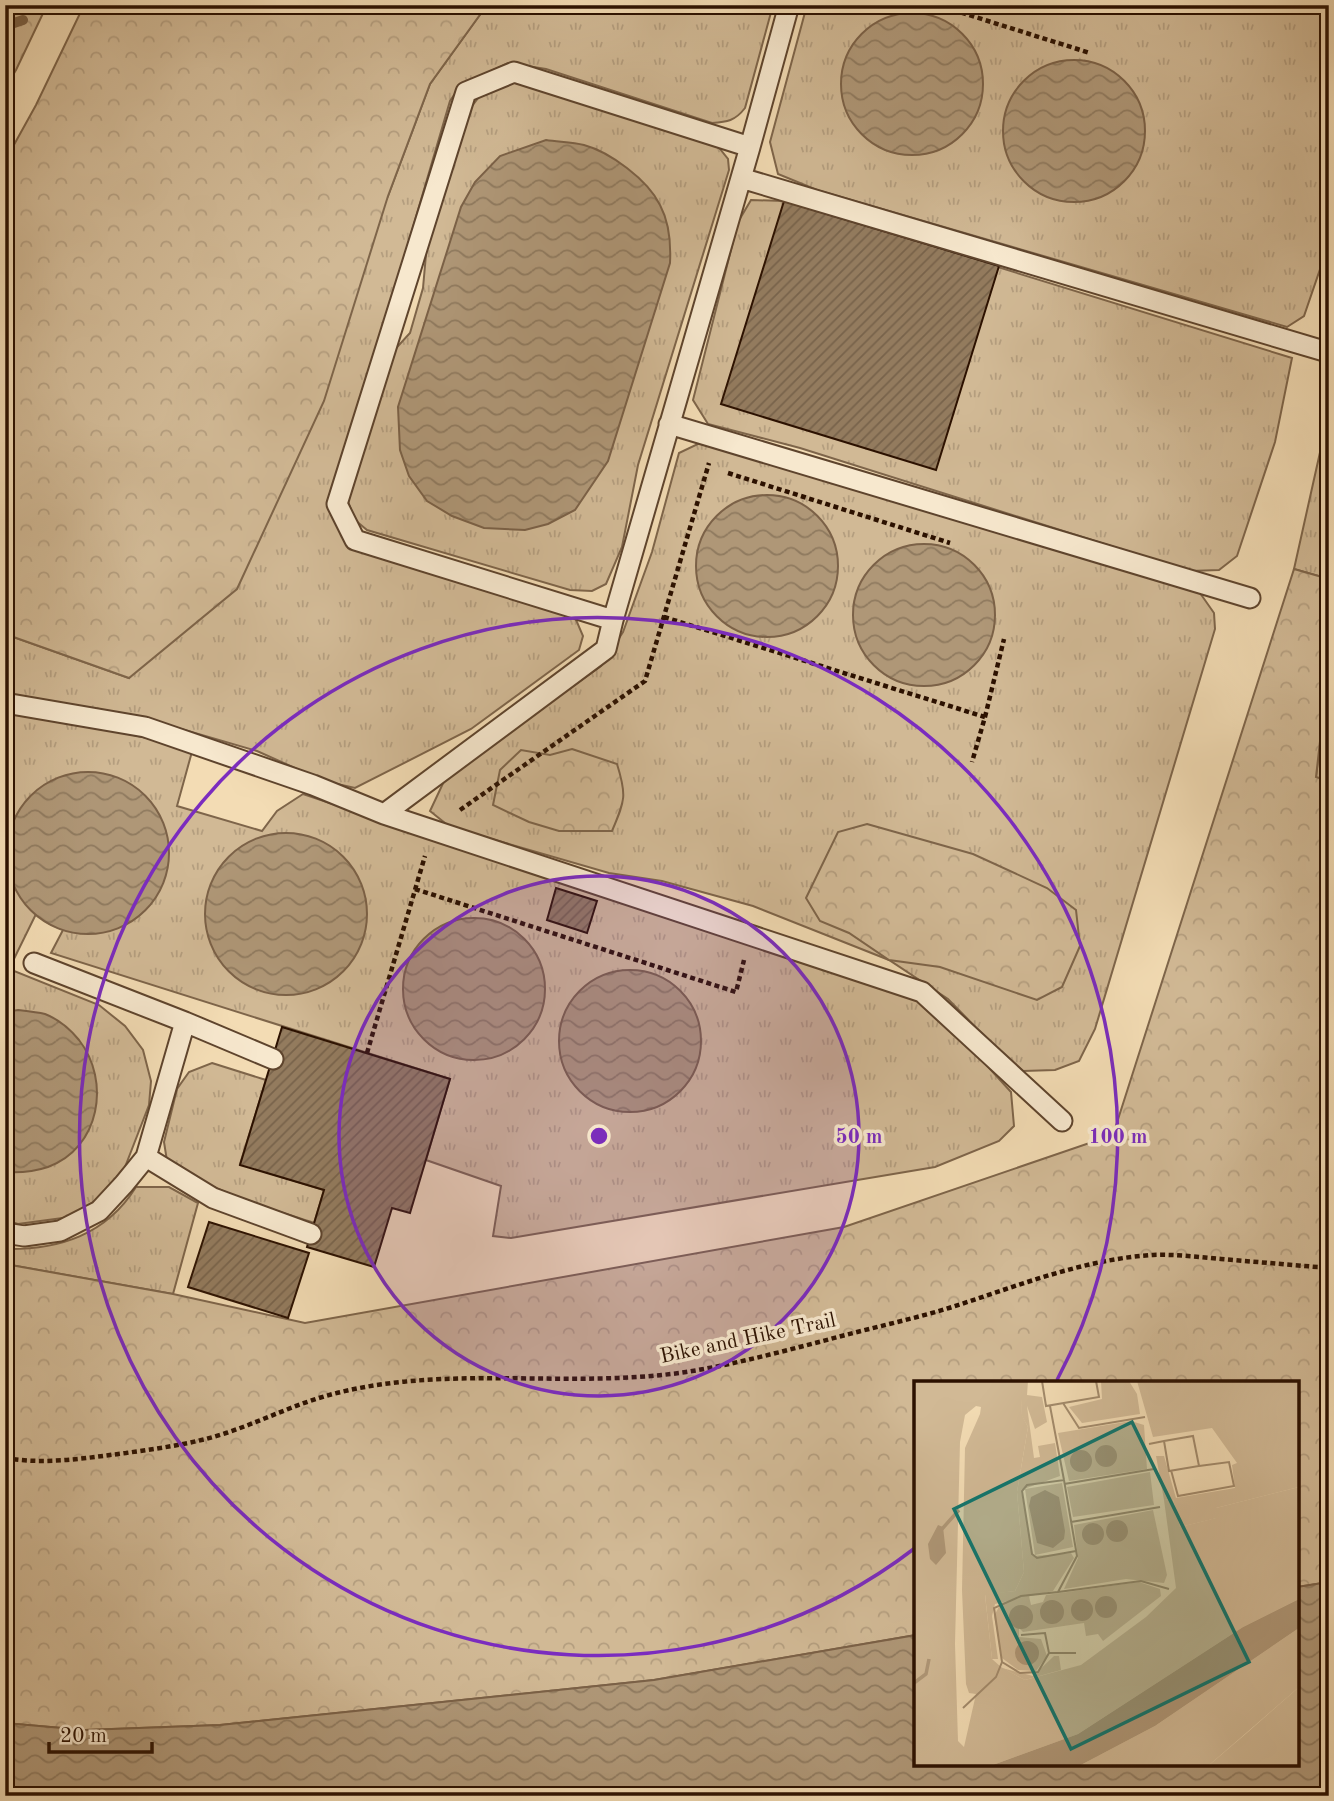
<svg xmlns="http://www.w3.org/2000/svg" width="1334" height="1801" font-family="'Old Standard TT',serif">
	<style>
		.grass { fill: url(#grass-tufts); stroke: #7e654a; stroke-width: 2 }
		.forest { fill: url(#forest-crowns); stroke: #7e654a; stroke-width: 2 }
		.water { fill: url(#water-waves); stroke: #7b6147; stroke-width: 2 }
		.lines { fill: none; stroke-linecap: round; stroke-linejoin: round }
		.stream { stroke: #7b6147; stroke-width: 10 }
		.building { fill: url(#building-hatch); stroke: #2c1100; stroke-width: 2 }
		.lane-casing { stroke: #5e442d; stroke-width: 23 }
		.path { stroke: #2c1100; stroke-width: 4.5; stroke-dasharray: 5 3.5; stroke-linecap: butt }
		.lane { stroke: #f7e8ce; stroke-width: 19 }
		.ring { fill: none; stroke: #7b2cbf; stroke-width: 3.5 }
		.labels { text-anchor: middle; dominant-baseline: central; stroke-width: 7; stroke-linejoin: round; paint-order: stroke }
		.street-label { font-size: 21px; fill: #2c1100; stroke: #f7e8ce }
		.inset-river { fill: none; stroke: #af9777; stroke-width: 3.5 }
		.inset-road { fill: none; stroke: #a38b6c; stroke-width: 2 }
		.view { fill: #0f766e; fill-opacity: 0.15; stroke: #0f766e; stroke-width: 3.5 }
		.inset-edge { fill: none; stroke: #2c1100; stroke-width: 3.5 }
		.centre { fill: #7b2cbf; stroke: #f7e8ce; stroke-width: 3.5 }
		.ring-label { font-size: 21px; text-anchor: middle; font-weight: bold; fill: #7b2cbf; stroke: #f7e8ce; stroke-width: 7; stroke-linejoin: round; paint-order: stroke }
	</style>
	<defs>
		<pattern id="grass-tufts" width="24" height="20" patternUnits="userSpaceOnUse" patternTransform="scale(1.75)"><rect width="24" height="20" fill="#d1b995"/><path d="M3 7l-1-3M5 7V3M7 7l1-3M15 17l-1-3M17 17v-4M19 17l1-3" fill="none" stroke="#b49e7f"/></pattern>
		<pattern id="forest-crowns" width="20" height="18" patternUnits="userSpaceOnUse" patternTransform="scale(1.75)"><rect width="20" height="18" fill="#d1b995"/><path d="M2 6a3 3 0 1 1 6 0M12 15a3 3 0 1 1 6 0" fill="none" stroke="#b49e7f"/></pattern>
		<pattern id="water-waves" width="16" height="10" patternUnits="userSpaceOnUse" patternTransform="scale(1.75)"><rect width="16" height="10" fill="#af9777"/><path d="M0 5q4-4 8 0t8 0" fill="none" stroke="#8f7a5f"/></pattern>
		<pattern id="building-hatch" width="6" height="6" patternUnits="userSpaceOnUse" patternTransform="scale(1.75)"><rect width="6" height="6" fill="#937b5e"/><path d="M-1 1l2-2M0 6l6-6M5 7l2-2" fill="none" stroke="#78634b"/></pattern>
	</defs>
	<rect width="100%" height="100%" fill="#f3dcb4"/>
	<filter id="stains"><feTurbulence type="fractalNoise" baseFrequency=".00286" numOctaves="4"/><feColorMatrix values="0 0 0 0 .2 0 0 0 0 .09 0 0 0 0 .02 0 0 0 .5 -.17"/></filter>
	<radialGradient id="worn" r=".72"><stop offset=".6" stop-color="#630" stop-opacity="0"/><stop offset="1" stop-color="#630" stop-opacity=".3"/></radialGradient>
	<path class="grass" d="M 487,5 L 773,5 L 745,108 C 735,121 727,122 712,123 L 546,69 L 508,63 L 461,85 L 450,101 L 333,500 L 337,523 L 574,615 L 583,636 L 579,650 L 471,729 L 355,788 L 324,781 L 257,751 L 147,719 L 5,697 L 5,634 L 129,678 L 388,196 L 430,84 Z
		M 807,5 L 1329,5 L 1329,243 L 1304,316 L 1287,327 L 817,190 L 778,174 L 770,142 Z
		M 508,81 L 523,82 L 716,144 L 728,159 L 729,170 L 638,465 L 622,547 L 606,584 L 592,591 L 570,590 L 367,530 L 355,520 L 347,499 L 388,357 L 410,333 L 423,288 L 428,232 L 466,114 L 485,89 Z
		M 751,200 L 784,201 L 1292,358 L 1275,442 L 1237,556 L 1219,570 L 1190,571 L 800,448 L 708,424 L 693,400 L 738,222 Z
		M 1329,412 L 1329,579 L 1294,569 Z
		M 704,441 L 1200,593 L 1214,613 L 1215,629 L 1095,1029 L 1079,1061 L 1055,1070 L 1023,1071 L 997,1049 L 948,999 L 889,960 L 753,906 L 662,881 L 609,873 L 450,827 L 430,811 L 446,777 L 601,666 L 623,632 L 652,552 L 679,453 Z
		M 1329,687 L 1329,781 L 1316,778 L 1324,706 Z
		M 5,711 L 78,723 L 193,748 L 177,806 L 262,831 L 277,811 L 303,794 L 532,871 L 902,988 L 950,1025 L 1011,1092 L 1014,1126 L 999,1141 L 935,1167 L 511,1238 L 493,1236 L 501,1186 L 426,1160 L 450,1079 L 51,953 L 63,930 L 48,923 L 36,914 L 9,969 L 99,1005 L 125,1026 L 143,1050 L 151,1081 L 149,1105 L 125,1167 L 98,1199 L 70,1217 L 18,1224 L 5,1220 Z
		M 212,1063 L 266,1080 L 240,1164 L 324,1190 L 314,1223 C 260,1205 215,1193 167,1161 L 164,1142 L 177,1089 L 189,1072 Z
		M 136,1187 L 169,1187 L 198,1203 L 173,1294 L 5,1264 L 5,1249 C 59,1250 106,1235 136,1187 Z"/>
	<path class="forest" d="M 5,5 L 47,5 L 16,70 L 5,88 Z
		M 84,5 L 487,5 L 430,84 L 388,196 L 324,401 L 237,589 L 129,678 L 5,634 L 5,161 L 36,105 Z
		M 1294,569 L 1329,579 L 1329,687 L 1324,706 L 1316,777 L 1329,781 L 1329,1582 L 1297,1587 L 1297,1383 L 916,1383 L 916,1635 L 654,1680 L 220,1725 L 85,1730 L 5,1723 L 5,1264 L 173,1294 L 305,1323 L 844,1227 L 1113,1135 Z
		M 572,749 L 617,764 C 627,796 625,800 612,831 L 559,831 L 529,822 L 493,805 L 500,770 L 521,750 L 550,755 Z
		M 867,824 L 973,854 L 1047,888 L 1076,910 L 1080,946 L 1062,987 L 1037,1000 L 940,967 L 889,960 L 849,933 L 820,921 L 806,898 L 838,832 Z"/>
	<path class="water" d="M841 84a71 71 0 1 1 142 0a71 71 0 1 1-142 0Z
		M1003 131a71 71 0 1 1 142 0a71 71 0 1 1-142 0Z
		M 546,140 C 559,142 572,142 584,145 C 610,152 648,180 660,205 C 669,222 671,244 670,263 L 608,461 L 575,510 L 548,524 L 525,530 L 484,528 L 452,516 L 427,501 L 409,476 L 400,450 L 398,407 L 461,207 L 475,182 L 500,156 Z
		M696 566a71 71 0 1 1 142 0a71 71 0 1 1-142 0Z
		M853 615a71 71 0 1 1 142 0a71 71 0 1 1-142 0Z
		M7 853a81 81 0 1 1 162 0a81 81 0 1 1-162 0Z
		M205 914a81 81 0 1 1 162 0a81 81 0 1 1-162 0Z
		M403 989a71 71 0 1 1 142 0a71 71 0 1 1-142 0Z
		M559 1041a71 71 0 1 1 142 0a71 71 0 1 1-142 0Z
		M 18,1010 C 27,1011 37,1012 45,1014 C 58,1019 70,1029 79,1040 C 111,1081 100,1148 48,1167 C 33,1172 20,1173 5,1172 L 5,1012 Z
		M 1329,1582 L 1329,1796 L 5,1796 L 5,1723 L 85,1730 L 220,1725 L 654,1680 L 916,1635 L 916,1764 L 1297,1764 L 1297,1587 Z"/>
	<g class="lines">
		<path class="stream" d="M 5,26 L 23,20"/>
	</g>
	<path class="building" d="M 784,201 L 999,266 L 936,470 L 721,404 Z
		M 556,888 L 597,901 L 587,933 L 547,920 Z
		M 282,1027 L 450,1079 L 410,1213 L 392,1208 L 374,1267 L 307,1247 L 324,1190 L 240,1165 Z
		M 209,1222 L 309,1253 L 288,1318 L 188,1287 Z"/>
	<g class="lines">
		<defs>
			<path id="lane" d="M 750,147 L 789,5
				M 741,178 L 1324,351
				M 669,424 L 1250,598
				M 5,703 L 145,727 L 313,785 L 384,814 L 606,649 L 613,620 L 750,147 L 514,72 L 466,92 L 337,504 L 355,540 L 613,620
				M 384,814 L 922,992 L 1062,1121
				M 185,1022 L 273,1059
				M 146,1157 L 213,1198 L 311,1234
				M 5,1233 L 24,1236 L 60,1231 L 99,1211 L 124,1184 L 146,1157 L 185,1022 L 34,963"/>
		</defs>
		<use href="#lane" class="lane-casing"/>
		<path class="path" d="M 937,5 L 1090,53
			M 728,473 L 950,543
			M 664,617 L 985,717 L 972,762
			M 985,717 L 1004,639
			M 460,810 L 645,681 L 709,463
			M 415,889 L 736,992 L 744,960
			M 367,1053 L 425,856
			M 5,1458 C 47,1465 85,1458 126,1453 C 160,1448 193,1444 226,1433 C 265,1420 301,1401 341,1392 C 454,1365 572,1389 686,1372 C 737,1364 788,1350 838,1337 C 875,1327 913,1319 949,1308 C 1015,1287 1083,1259 1153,1255 C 1175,1254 1198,1257 1221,1259 C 1257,1262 1293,1265 1329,1268"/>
		<use href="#lane" class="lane"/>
	</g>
	<circle cx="599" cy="1136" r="260" fill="#7b2cbf" fill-opacity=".12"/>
	<g class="ring">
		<circle cx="599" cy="1136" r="260"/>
		<path d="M915 1548A519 519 0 1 1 1057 1380"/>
	</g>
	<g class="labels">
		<g class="street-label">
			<text transform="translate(748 1339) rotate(-12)">Bike and Hike Trail</text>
		</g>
	</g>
	<g transform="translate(914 1381)">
		<rect width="385" height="385" fill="#f3dcb4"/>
		<path d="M 0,0 L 40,0 L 41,385 L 0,385 ZM 114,0 L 113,14 L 128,16 L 133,41 L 121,48 L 113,25 L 120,77 L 126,76 L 124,65 L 141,62 L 146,95 L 107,109 L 119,175 L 157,172 L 160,177 L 139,210 L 81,223 L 78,235 L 84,278 L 78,278 L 71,213 L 101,210 L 110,191 L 103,111 L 114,46 L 108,35 L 106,1 ZM 187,0 L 215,0 L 223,13 L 226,33 L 168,42 L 155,26 L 188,18 ZM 223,0 L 385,0 L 385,106 L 302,127 L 303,137 L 266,146 L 259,118 L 250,119 L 242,75 L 250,75 L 262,117 L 321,107 L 318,84 L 323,82 L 298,47 L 239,56 ZM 217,40 L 230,44 L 233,88 L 155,100 L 144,52 ZM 236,91 L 240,124 L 159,136 L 153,106 ZM 148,102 L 159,166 L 121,174 L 111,108 ZM 239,129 L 253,194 L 250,202 L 212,198 L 150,208 L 164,177 L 160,144 ZM 225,201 L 246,208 L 247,215 L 189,260 L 184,253 L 172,255 L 170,242 L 109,251 L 105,247 L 105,256 L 127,258 L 133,275 L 122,290 L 104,289 L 88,277 L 80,235 L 87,222 L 115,215 L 117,224 L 129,221 L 132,214 ZM 140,275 L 145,275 L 147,289 L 111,299 L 88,287 L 119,295 ZM 385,306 L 385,385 L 294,385 L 334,351 Z" fill="#d1b995"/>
		<path d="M 39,0 L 107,0 L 108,34 L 114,46 L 103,111 L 110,191 L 101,210 L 71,214 L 78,278 L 87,286 L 111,299 L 167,284 L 232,236 L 262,207 L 250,119 L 259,118 L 266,146 L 302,137 L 302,127 L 385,106 L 385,218 L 329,246 L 164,353 L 76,385 L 0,385 L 0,372 L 21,368 L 33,355 L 31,300 L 0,302 L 0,271 L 14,262 L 22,220 L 0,224 L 0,204 L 39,197 ZM 62,25 L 67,26 L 66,33 L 51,67 L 48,209 L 52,303 L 55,312 L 62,313 L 50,366 L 44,360 L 41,263 L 46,61 L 51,34 ZM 238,178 L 246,184 L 243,194 L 206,195 L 209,181 ZM 385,247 L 385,306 L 294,385 L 165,385 L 241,345 Z" fill="#d1b995" fill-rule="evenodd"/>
		<path d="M181 75a11 11 0 1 1 22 0a11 11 0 1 1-22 0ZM156 80a11 11 0 1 1 22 0a11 11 0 1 1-22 0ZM 131,109 L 145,116 L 151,150 L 150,158 L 139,167 L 123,162 L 115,125 L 117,116 ZM192 150a11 11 0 1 1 22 0a11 11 0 1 1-22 0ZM168 153a11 11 0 1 1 22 0a11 11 0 1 1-22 0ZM 24,144 L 29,146 L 32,172 L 22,184 L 16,178 L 14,163 ZM181 226a11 11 0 1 1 22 0a11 11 0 1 1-22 0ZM 385,218 L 385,247 L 241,345 L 165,385 L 76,385 L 164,353 L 329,246 ZM157 229a11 11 0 1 1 22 0a11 11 0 1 1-22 0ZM126 231a12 12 0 1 1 24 0a12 12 0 1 1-24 0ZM95 236a12 12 0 1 1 24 0a12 12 0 1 1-24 0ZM101 272a12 12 0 1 1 24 0a12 12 0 1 1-24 0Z" fill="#af9777"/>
		<path class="inset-river" d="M 28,148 L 45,129M 0,302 L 12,293 L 15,278"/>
		<path class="inset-road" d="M 128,0 L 132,25 L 185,16 L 182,0M 149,22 L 165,47 L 231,36M 136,25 L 150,99M 235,63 L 250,60 L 279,55 L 285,85 L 255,90 L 250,60M 257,89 L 264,115 L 320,105 L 315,81 L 285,85M 150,103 L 240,88M 157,141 L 246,126M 144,211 L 227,200 L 255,208M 107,254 L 131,252 L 135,272 L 124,291 L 106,292 L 88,281 L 80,227 L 107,215 L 144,211 L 163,175 L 150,99 L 113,104 L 108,110 L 118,173 L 123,177 L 162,170M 135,272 L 162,272M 49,327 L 82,296 L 88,281"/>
		<path class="view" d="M 218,41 L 335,281 L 157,368 L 40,128 Z"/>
		<rect width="385" height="385" class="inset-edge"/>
	</g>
	<circle cx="599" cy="1136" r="10" class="centre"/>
	<g class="ring-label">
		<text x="859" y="1143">50 m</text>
		<text x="1118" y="1143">100 m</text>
	</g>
	<rect width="1334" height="1801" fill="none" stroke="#f3dcb4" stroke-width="28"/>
	<rect x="7" y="7" width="1320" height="1787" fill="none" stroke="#2c1100" stroke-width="3.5"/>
	<rect x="14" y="14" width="1306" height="1773" fill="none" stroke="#2c1100" stroke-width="2"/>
	<path d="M49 1742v10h103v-10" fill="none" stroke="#2c1100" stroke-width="3.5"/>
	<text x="60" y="1742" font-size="21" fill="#2c1100" stroke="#f7e8ce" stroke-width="5" paint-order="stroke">20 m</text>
	<rect width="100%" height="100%" filter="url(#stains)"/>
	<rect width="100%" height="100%" fill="url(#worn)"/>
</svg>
